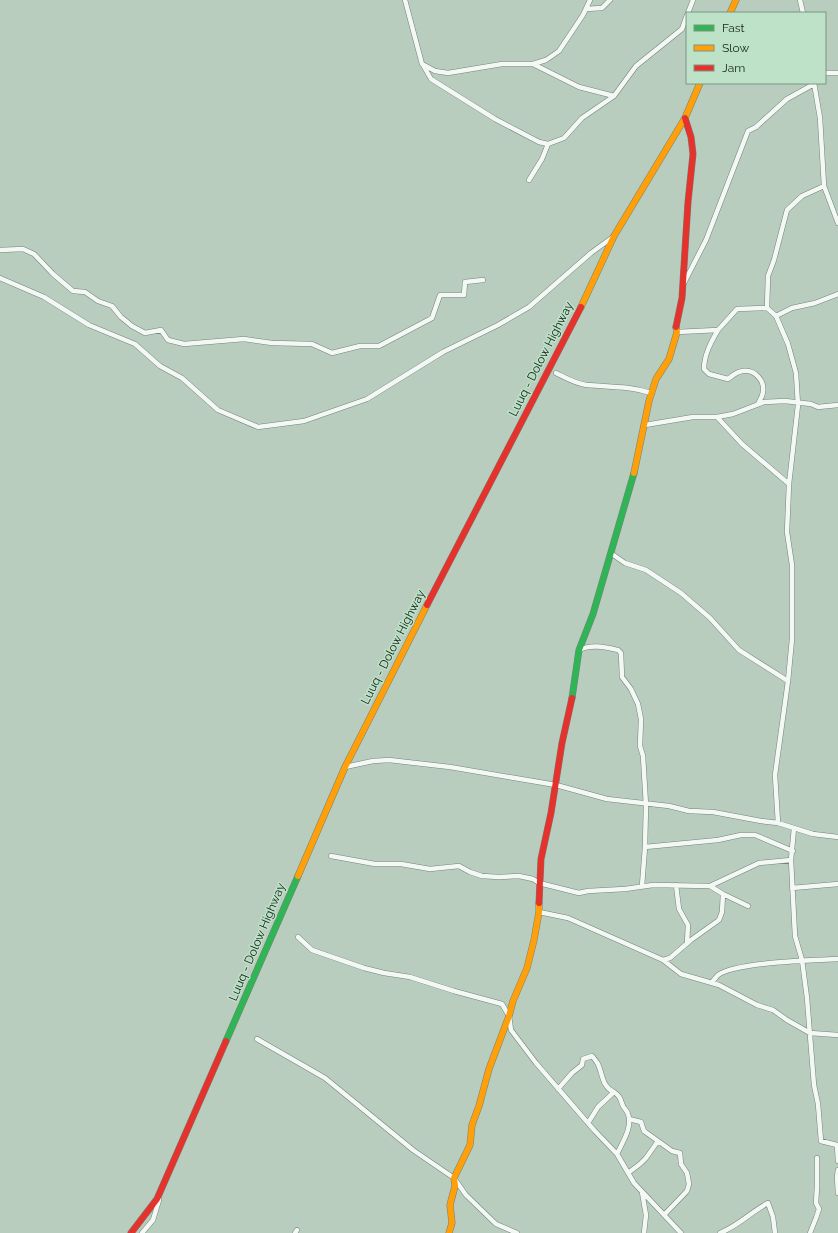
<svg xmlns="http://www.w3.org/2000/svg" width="838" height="1233" font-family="Raleway,sans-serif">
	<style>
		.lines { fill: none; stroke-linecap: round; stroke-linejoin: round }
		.street-casing { stroke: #738378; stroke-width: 5.5 }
		.fast-casing { stroke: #738378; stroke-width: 7 }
		.slow-casing { stroke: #738378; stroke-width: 7 }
		.jam-casing { stroke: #738378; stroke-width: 7 }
		.street { stroke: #f4f8f5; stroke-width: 4.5 }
		.fast { stroke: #30b455; stroke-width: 6 }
		.slow { stroke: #ff9f0a; stroke-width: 6 }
		.jam { stroke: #e5322d; stroke-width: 6 }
		.labels { text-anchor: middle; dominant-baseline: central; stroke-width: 3; stroke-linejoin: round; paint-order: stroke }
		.street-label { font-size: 12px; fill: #16231a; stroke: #bde2c7 }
	</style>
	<rect width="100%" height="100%" fill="#b8cdbe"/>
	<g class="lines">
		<defs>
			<path id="street" d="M 405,0 L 422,64 L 435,71 L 448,73 L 502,64 L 533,64
				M 800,0 L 803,13
				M 586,9 L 602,8 L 610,0
				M 688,13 L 693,0
				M 423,65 L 431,79 L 495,119 L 539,142 L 548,144
				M 825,73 L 838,73
				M 814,83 L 820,118 L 824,186 L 838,223
				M 614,96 L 636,66 L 682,29 L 687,15
				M 529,180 L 542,159 L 548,144 L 564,138 L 582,118 L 614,96 L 579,87 L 533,64 L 546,60 L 559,51 L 583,15 L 590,0
				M 0,250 L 23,249 L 34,254 L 53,274 L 73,291 L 85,292 L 98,301 L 112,306 L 121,317 L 132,326 L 145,333 L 161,330 L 168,340 L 184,344 L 244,339 L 272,343 L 312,344 L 332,353 L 360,346 L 379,346 L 432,318 L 440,295 L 464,295 L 465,282 L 483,280
				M 0,278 L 44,297 L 89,325 L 135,344 L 160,366 L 182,378 L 218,410 L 258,427 L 304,421 L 367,399 L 443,352 L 498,325 L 529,307 L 591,253 L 613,237
				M 684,283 L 706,240 L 748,131 L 756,127 L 787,99 L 814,84
				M 776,316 L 792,308 L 815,303 L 838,294
				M 718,330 C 711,342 704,355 704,369 L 709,374 L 728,379 C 731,377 735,373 739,372 C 754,367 767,381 762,396 C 761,398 759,402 758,404
				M 677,332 L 718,330 L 737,309 L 767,308
				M 556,373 C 566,378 576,384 587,385 C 609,387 630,386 651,393
				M 717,417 L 733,414 L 764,402 L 785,401 L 811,404 L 818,407 L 838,405
				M 645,425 L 693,417 L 717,417 L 742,444 L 789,484
				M 612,554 L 625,563 L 646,570 L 681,593 L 710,618 L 739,650 L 788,681
				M 579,650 C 592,644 604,647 618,650 L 621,653 L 622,677 L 631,689 L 638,704 L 641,719 L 640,746 L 643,756 L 646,805 L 645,847 L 642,886
				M 345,767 L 373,761 L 389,760 L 450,767 L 556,785 L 607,799 L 669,806 L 689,811 L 713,812 L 761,821 L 778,823 L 813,834 L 838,837
				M 778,823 L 775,775 L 788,681 L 792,639 L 792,565 L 787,532 L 789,484 L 798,405 L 796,373 L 788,344 L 776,316 L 767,308 L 768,276 L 774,260 L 787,210 L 802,196 L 824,186
				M 794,828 L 791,860 L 795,936 L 802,960 L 807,998 L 814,1085 L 818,1104 L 821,1141 L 837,1145 L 838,1161
				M 645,847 L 718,840 L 741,835 L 755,835 L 793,851
				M 331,856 L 375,864 L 401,864 L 430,869 L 459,866 L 470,872 L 482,876 L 499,877 L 519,876 L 533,879 L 539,883 L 579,893 L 588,891 L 625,889 L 653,885 L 710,886 L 759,863 L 791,860
				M 676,885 L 679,909 L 688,925 L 687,943
				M 710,886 L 723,894 L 748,906
				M 792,888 L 838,884
				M 539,912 L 568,918 L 663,960 L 681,974 L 719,985 L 757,1005 L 773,1010 L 787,1020 L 810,1033 L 838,1035
				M 298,937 L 312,950 L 364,968 L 384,973 L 410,977 L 454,991 L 502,1004 L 509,1016 L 511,1030 L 536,1063 L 594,1130 L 617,1154 L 634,1183 L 681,1233
				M 663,960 L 670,958 L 691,940 L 719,920 L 722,912 L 723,894
				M 712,982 C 714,980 716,977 718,975 C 736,962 813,960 838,959
				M 257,1039 L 325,1078 L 413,1150 L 454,1178 L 466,1195 L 496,1224 L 517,1233
				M 558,1089 L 572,1073 L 582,1065 L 583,1059 L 592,1056 C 594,1058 596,1061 598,1064 C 603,1075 602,1087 614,1092
				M 588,1123 L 598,1107 L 614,1092 C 621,1097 620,1099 623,1106 C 624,1108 627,1111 628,1114 C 633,1127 622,1143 617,1154
				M 658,1141 L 672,1151 L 680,1153 L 681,1164 L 687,1173 L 689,1184 L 687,1191 L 664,1215
				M 838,1170 L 837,1177 L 838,1193
				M 628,1173 L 640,1164 L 646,1158 L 658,1141 L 644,1131 L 641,1122 L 629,1119
				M 642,1192 L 646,1215 L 644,1233
				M 142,1233 L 153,1220 L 159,1200
				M 295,1233 L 297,1230
				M 720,1233 C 738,1226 751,1212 768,1203 L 773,1217 L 775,1233
				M 810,1233 L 816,1218 L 819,1209 L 816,1203 L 817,1187 L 817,1158"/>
			<path id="fast" d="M 572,698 L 579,650 L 593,614 L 634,473
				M 226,1041 L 298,876"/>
			<path id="slow" d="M 730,13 L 736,0
				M 581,307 L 614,236 L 685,118 L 700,83
				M 634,473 L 649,401 L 656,379 L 669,359 L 677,332 L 676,327
				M 298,876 L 345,767 L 427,605
				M 449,1233 L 452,1223 L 450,1205 L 455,1186 L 454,1178 L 470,1145 L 472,1125 L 479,1106 L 489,1069 L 509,1016 L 513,1001 L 527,968 L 534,940 L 539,912 L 539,903"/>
			<path id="jam" d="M 676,327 L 682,298 L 688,202 L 693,154 L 691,137 L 685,118
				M 427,605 L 581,307
				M 539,903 L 541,859 L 551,813 L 562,743 L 572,698
				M 131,1233 L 157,1199 L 226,1041"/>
		</defs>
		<use href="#street" class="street-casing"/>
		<use href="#fast" class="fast-casing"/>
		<use href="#slow" class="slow-casing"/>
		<use href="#jam" class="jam-casing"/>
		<use href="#street" class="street"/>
		<use href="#fast" class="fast"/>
		<use href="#slow" class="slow"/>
		<use href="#jam" class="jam"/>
	</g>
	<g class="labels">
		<g class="street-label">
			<text transform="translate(541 359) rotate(-63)">Luuq - Dolow Highway</text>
			<text transform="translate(393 647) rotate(-63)">Luuq - Dolow Highway</text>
			<text transform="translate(257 942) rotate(-67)">Luuq - Dolow Highway</text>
		</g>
	</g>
	<rect x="686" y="12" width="140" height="72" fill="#bde2c7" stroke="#7a9682"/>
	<rect x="694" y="25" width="20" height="6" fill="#30b455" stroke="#7a9682"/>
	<text x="722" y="32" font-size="12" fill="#16231a">Fast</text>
	<rect x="694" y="45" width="20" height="6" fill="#ff9f0a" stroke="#7a9682"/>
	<text x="722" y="52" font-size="12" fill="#16231a">Slow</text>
	<rect x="694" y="65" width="20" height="6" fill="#e5322d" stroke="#7a9682"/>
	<text x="722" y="72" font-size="12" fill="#16231a">Jam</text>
</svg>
